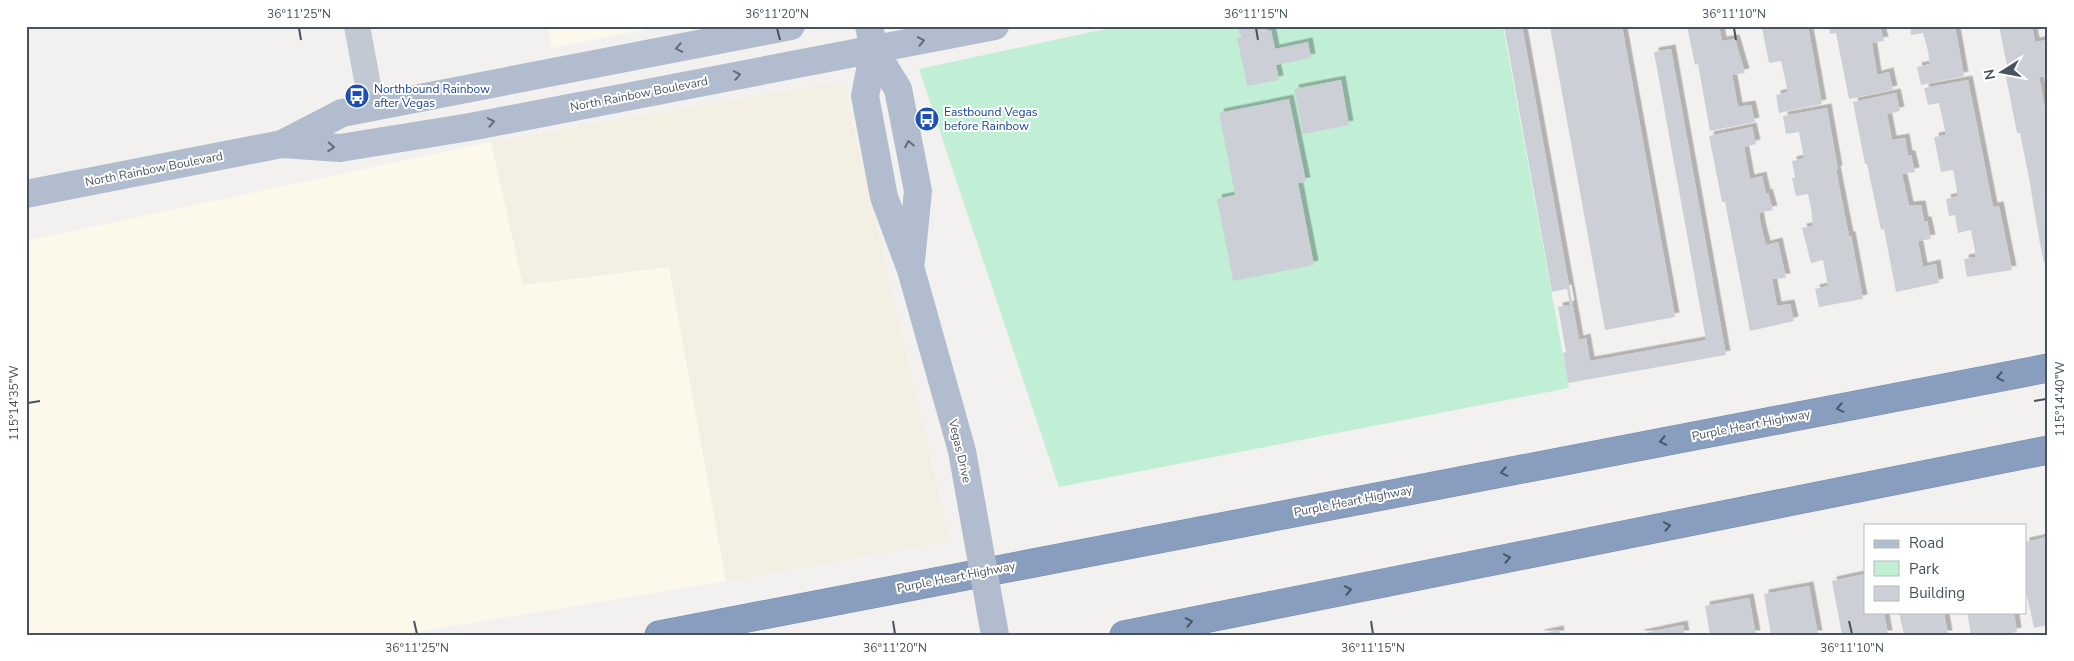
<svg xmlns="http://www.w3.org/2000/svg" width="2074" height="661" font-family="'Nunito Sans',sans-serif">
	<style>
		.commercial { fill: #fcf9eb }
		.green { fill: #c0efd6 }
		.sand { fill: #f3efe2 }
		.building { fill: #cccfd6; filter: url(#shadow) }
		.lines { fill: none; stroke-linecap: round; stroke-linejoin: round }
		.highway-casing { stroke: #7489aa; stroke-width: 29 }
		.minor { stroke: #c1c9d2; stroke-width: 26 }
		.major { stroke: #b1bdce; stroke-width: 28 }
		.highway { stroke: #899ebe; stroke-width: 28 }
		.major-bridge { stroke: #b1bdce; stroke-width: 28 }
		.oneway { stroke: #626d7a }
		.oneway2 { stroke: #4b5663 }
		.ticks { fill: none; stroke: #48525e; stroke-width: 2 }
		.labels { text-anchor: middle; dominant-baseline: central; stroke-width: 4; stroke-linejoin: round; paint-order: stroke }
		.transit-label { font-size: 12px; fill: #164399; stroke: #fff; text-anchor: start }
		.street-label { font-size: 12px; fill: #48525e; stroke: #fff }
		.neatline { fill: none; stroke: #48525e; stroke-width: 2 }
		.ticks-label { font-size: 12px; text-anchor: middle; fill: #48525e }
	</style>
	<defs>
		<filter id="shadow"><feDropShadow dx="4.5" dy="-4.5" stdDeviation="0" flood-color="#0004"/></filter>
	</defs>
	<rect width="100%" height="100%" fill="#f3f1f0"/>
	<path class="commercial" d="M 548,26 L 661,26 L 552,48 Z
		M 491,142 L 523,285 L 669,267 L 726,581 L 397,635 L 26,635 L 26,241 Z"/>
	<path class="green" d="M 1119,26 L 1503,26 L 1569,388 L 1059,487 L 919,69 Z"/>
	<path class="sand" d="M 843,81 L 950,541 L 726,581 L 669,267 L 523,285 L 491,142 Z"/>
	<path class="building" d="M 1238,26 L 1267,26 L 1268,31 L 1271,30 L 1275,49 L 1308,42 L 1311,58 L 1276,65 L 1279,80 L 1247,86 L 1237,38 L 1253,34 L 1240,36 Z
		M 1504,26 L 1522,26 L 1579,340 L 1586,338 L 1590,361 L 1706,340 L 1654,52 L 1671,49 L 1726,355 L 1568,383 L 1563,353 L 1566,352 L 1558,307 L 1570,305 L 1567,289 L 1552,292 Z
		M 1554,26 L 1622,26 L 1675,317 L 1605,330 L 1550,27 Z
		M 1687,26 L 1719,26 L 1722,41 L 1735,39 L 1745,73 L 1732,75 L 1738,107 L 1751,105 L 1755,122 L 1710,131 L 1698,64 L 1695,65 Z
		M 1773,26 L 1808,26 L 1822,104 L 1779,113 L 1776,95 L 1788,92 L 1781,61 L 1769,63 L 1762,28 Z
		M 1829,26 L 1880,26 L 1884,41 L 1872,43 L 1877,75 L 1889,72 L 1893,90 L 1849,99 L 1836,33 L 1830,34 Z
		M 1910,26 L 1955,26 L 1964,76 L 1921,85 L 1917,67 L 1930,64 L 1928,51 L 1923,33 L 1911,35 Z
		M 1999,26 L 2032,26 L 2035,42 L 2047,40 L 2048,76 L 2039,77 L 2045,109 L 2048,109 L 2048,262 L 2044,263 L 2040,244 L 2029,178 L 2020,133 L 2017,133 L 2004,67 L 2007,66 Z
		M 1341,80 L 1349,125 L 1303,134 L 1294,89 Z
		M 1968,80 L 1993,207 L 1999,206 L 2012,270 L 1967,277 L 1964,259 L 1976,257 L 1971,230 L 1958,233 L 1955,215 L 1949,216 L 1946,199 L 1958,196 L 1953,170 L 1941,172 L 1934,137 L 1946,135 L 1939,103 L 1928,105 L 1924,88 Z
		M 1896,93 L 1900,111 L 1887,114 L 1892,140 L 1905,138 L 1908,155 L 1911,155 L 1915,172 L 1902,174 L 1909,206 L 1921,205 L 1924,221 L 1927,221 L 1931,239 L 1918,241 L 1923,267 L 1936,264 L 1939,283 L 1896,292 L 1884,229 L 1881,230 L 1867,164 L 1865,164 L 1853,102 Z
		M 1289,99 L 1306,182 L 1298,183 L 1314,265 L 1233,281 L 1217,199 L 1235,195 L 1219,113 Z
		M 1827,108 L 1838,170 L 1836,170 L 1849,236 L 1851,236 L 1863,299 L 1819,307 L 1815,289 L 1828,286 L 1823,260 L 1811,263 L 1802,228 L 1813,226 L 1811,207 L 1808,194 L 1796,196 L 1792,178 L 1795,178 L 1792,161 L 1804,158 L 1799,132 L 1786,134 L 1783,116 Z
		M 1752,127 L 1756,144 L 1744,147 L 1750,179 L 1762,176 L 1766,194 L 1768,193 L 1773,210 L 1759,213 L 1761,226 L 1766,245 L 1778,242 L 1786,278 L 1772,279 L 1777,306 L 1790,304 L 1794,321 L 1750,331 L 1725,202 L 1722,202 L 1709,136 Z
		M 2048,537 L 2048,625 L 2034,628 L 2025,587 L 2025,542 Z
		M 1865,574 L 1865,612 L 1884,612 L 1888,635 L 1842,635 L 1832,581 Z
		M 1809,586 L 1818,635 L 1771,635 L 1764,594 Z
		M 1749,598 L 1756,635 L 1710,635 L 1705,606 Z
		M 1899,612 L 1944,612 L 1948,635 L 1904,635 Z
		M 1967,612 L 2014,612 L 2017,632 L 2001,635 L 1971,635 Z
		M 1683,625 L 1685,635 L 1640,635 L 1640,634 Z
		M 1559,630 L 1560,635 L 1540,635 L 1540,634 Z"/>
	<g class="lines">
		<defs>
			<path id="highway" d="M 659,635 L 2048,368
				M 1124,635 L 2048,450"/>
		</defs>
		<use href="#highway" class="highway-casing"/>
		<path class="minor" d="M 357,26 L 372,107"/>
		<path class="major" d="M 869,26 L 874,50 L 865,96 L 884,197 L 911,270 L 962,451 L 972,507
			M 874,50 L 898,89 L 918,191 L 911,261
			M 282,144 L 342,113 L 791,26
			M 26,194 L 282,144 L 340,148 L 470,127 L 995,26"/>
		<use href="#highway" class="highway"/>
		<path class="major-bridge" d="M 972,507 L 995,635"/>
	</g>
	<defs><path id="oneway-chevron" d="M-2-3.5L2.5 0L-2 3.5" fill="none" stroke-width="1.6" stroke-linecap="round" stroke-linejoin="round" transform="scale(1.25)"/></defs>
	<g class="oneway">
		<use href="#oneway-chevron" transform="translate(921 41) rotate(-11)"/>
		<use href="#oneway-chevron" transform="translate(679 48) rotate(169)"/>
		<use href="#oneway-chevron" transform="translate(737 75) rotate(-11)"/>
		<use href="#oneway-chevron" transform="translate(491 122) rotate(-11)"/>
		<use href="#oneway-chevron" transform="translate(909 144) rotate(-101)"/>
		<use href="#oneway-chevron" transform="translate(331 147) rotate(4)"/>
	</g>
	<g class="oneway2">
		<use href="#oneway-chevron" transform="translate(2000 377) rotate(169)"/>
		<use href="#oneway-chevron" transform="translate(1840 408) rotate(169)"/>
		<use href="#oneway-chevron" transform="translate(1663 441) rotate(169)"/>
		<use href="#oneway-chevron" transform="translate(1504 472) rotate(169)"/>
		<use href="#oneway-chevron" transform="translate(1667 526) rotate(-11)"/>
		<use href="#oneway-chevron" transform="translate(1507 558) rotate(-11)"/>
		<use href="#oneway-chevron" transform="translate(1348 590) rotate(-11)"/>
		<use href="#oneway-chevron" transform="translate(1189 622) rotate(-11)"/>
	</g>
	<path class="ticks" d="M 299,28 L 301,40M 777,28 L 780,40M 1256,28 L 1258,40M 1734,28 L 1736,40M 2034,401 L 2046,399M 28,403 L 40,401M 414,621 L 417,634M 893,621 L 895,634M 1371,621 L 1373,634M 1849,621 L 1852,634"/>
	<defs>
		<symbol id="bus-disc" viewBox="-11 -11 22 22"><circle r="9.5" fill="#1a4fb4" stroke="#fff"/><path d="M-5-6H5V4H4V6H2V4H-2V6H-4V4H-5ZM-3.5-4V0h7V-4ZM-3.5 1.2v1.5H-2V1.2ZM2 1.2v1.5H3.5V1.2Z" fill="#fff"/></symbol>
	</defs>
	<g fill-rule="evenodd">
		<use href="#bus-disc" x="343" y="82" width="28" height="28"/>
		<use href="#bus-disc" x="913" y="105" width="28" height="28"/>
	</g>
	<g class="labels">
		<g class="transit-label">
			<text x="374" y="89">Northbound Rainbow<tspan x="374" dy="14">after Vegas</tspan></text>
			<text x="944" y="112">Eastbound Vegas<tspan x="944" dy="14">before Rainbow</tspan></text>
		</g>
		<g class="street-label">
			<text transform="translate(639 94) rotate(-11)">North Rainbow Boulevard</text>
			<text transform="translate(154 169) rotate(-11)">North Rainbow Boulevard</text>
			<text transform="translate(1751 425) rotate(-11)">Purple Heart Highway</text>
			<text transform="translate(960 451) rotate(77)">Vegas Drive</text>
			<text transform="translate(1353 501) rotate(-11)">Purple Heart Highway</text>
			<text transform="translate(956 577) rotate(-11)">Purple Heart Highway</text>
		</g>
	</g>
	<rect width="2074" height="661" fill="none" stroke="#ffffff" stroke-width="55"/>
	<rect x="1864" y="524" width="162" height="90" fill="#ffffff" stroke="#b6babf"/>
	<rect x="1874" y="540" width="25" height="8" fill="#b1bdce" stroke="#b6babf"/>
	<text x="1909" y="548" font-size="15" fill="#48525e">Road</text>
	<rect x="1874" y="561" width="25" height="15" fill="#c0efd6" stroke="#b6babf"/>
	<text x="1909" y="574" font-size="15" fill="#48525e">Park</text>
	<rect x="1874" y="586" width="25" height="15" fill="#cccfd6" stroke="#b6babf"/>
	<text x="1909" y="598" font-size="15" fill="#48525e">Building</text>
	<g transform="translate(2002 72) rotate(259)" stroke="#ffffff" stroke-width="4" paint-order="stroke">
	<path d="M0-4L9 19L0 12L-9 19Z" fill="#48525e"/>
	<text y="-8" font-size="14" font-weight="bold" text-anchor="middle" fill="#48525e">N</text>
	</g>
	<rect x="28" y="28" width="2018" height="606" class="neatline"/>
	<g class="ticks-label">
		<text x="299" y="18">36°11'25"N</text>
		<text x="777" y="18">36°11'20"N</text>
		<text x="1256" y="18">36°11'15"N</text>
		<text x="1734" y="18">36°11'10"N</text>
		<text transform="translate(2060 399) rotate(-90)" y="4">115°14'40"W</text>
		<text transform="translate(14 403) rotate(-90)" y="4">115°14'35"W</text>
		<text x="417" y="652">36°11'25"N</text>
		<text x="895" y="652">36°11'20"N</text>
		<text x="1373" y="652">36°11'15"N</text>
		<text x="1852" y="652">36°11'10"N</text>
	</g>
</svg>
